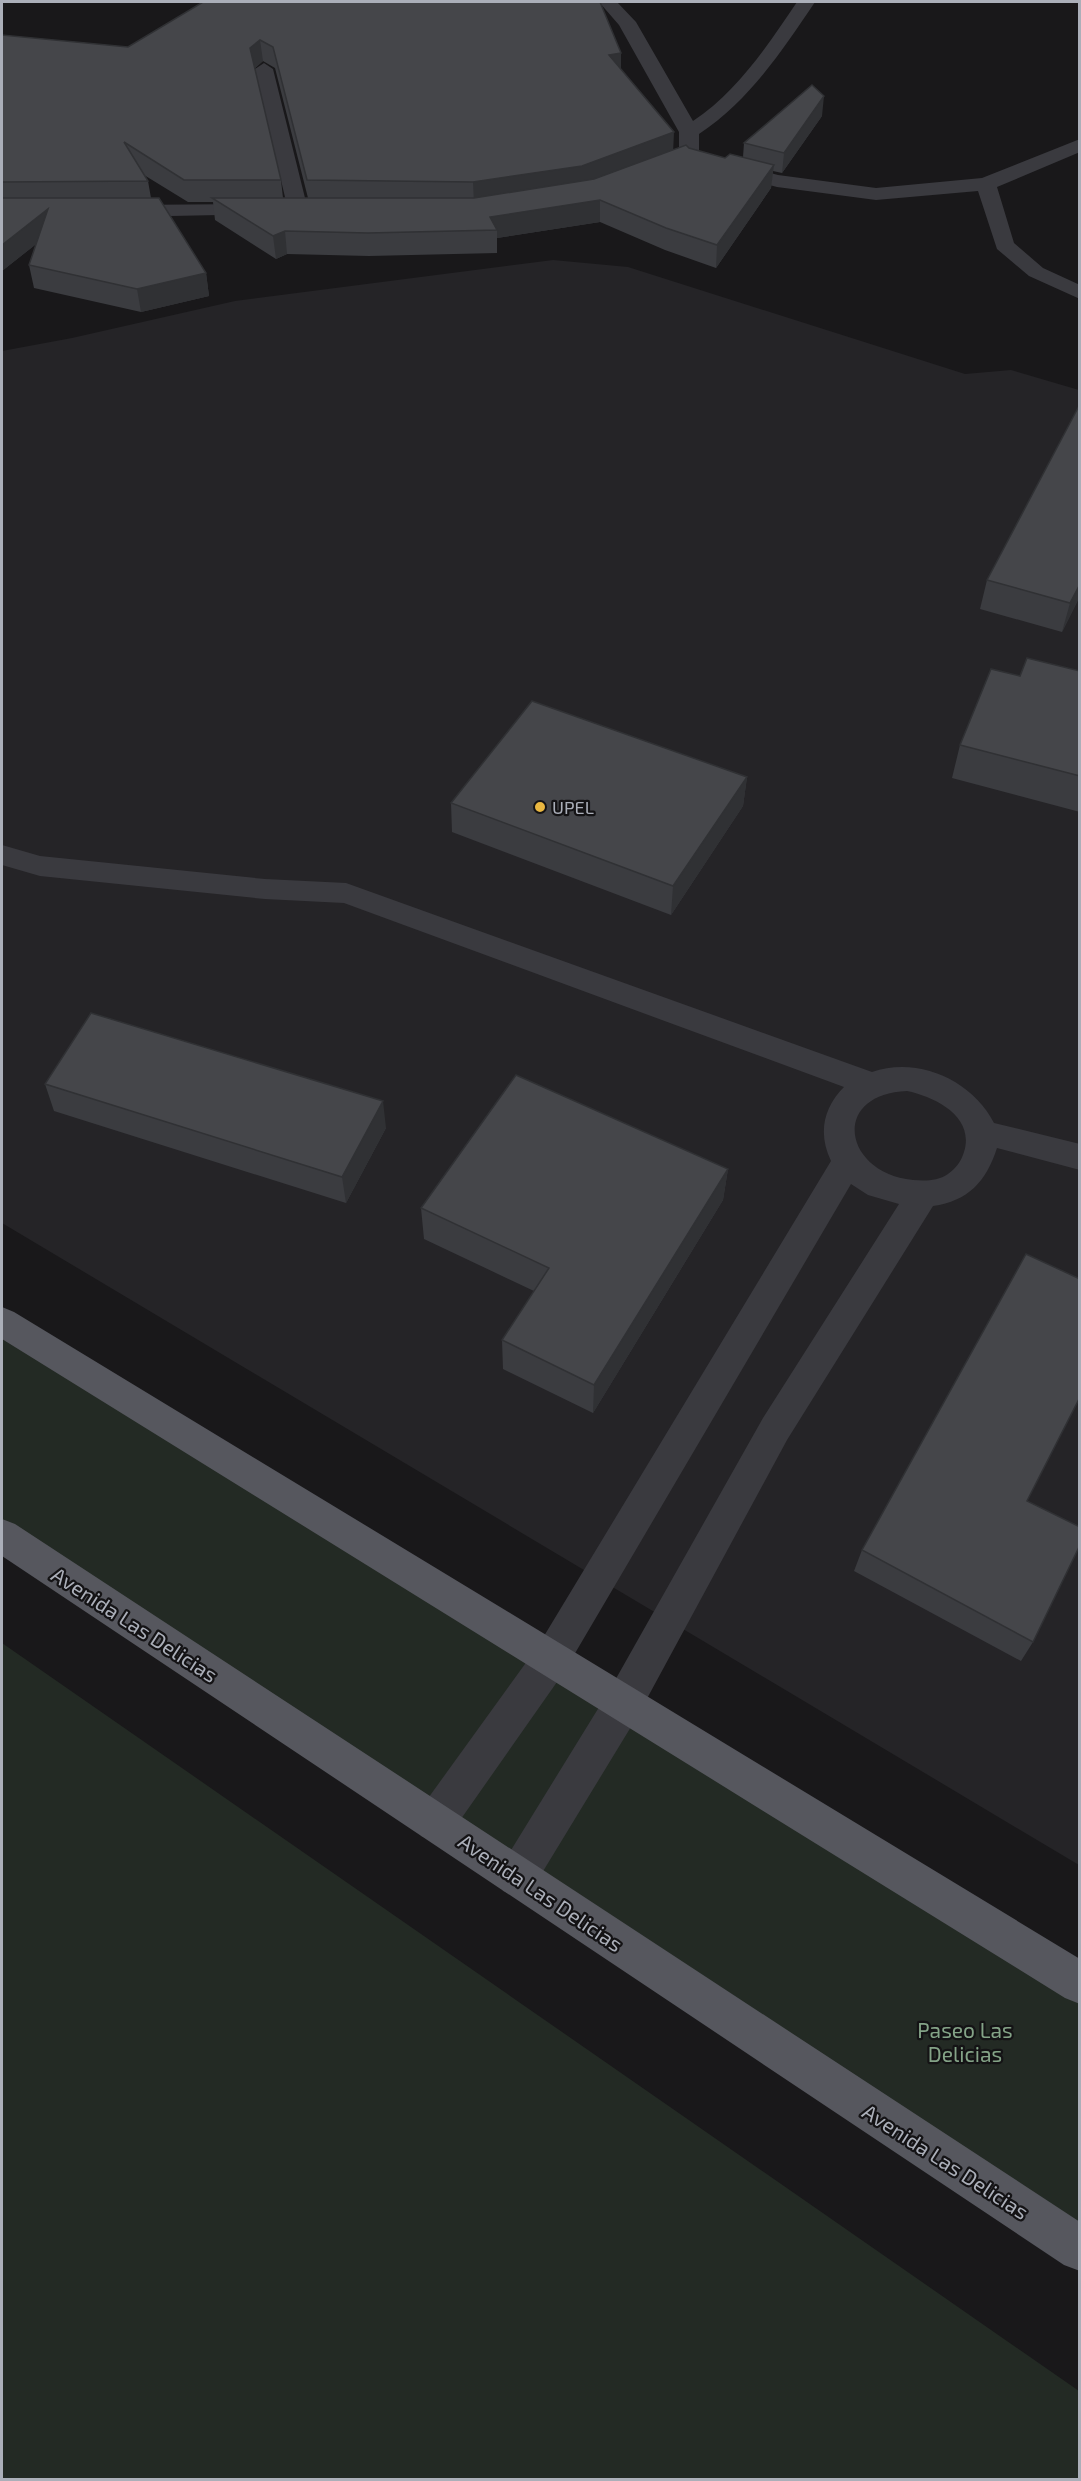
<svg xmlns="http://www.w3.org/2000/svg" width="1081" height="2481" font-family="'Exo 2',sans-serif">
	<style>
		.built { fill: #252427 }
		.green { fill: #232a24 }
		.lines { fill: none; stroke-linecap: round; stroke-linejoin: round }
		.street { fill: #3a3a3f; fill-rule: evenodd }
		.primary { fill: #56575e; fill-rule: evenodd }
		.wall { fill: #3b3c40; fill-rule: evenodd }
		.shaded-wall { fill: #303134 }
		.building { fill: #45464a; stroke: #303134; stroke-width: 1.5 }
		.poi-dot { fill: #e9b741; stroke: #141315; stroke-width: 2 }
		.labels { text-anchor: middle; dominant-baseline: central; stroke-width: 4.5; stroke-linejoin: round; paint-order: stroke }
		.poi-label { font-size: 18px; fill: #abafb9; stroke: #141315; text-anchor: start }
		.near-street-label { font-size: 21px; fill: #abafb9; stroke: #141315 }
		.near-park-label { font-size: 21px; fill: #84a387; stroke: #141315 }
	</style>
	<rect width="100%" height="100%" fill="#19181a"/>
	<path class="built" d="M 553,260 L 628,267 L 965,374 L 1011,370 L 1079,390 L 1079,1865 L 2,1223 L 2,351 L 72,338 L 235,301 Z"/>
	<path class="green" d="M 2,1322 L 1079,1983 L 1079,2249 L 2,1536 Z
		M 2,1643 L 1079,2391 L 1079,2479 L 2,2479 Z"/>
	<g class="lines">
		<path class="street" d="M 599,2 L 617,2 L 636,22 L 693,121 C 737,92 768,45 797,2 L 815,2 C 782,51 749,101 699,134 L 699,157 L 696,161 L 663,173 L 649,173 L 646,169 L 649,165 L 679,154 L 679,132 L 619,25 Z
			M 264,63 L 273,69 L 308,210 L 305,214 L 291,214 L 288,210 L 255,69 Z
			M 1080,139 L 1080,152 L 997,187 L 1014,243 L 1043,268 L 1080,285 L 1080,299 L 1029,276 L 997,249 L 978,191 L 876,200 L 777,187 L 721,172 L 718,168 L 721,164 L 728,162 L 778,175 L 876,188 L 982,178 Z
			M 260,204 L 267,206 L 270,210 L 267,214 L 122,217 L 115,215 L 112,211 L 115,207 L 122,205 Z
			M 2,845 L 40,856 L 265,879 L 346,883 L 872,1072 C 918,1056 972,1080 994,1123 L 1080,1144 L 1080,1170 L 997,1148 C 986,1182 968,1201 933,1206 L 787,1440 L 637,1717 L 531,1891 L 517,1897 L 503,1891 L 497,1877 L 503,1863 L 609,1691 L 763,1418 L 899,1204 L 868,1195 L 851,1184 L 564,1672 L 449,1836 L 435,1842 L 421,1836 L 415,1822 L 421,1808 L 538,1646 L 831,1161 C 818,1134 823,1108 844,1087 L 344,903 L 265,899 L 40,876 L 2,865 ZM 907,1091 C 936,1097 975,1117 964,1152 C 961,1162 956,1168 948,1174 C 938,1181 925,1181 913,1180 C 843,1173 830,1094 907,1091 Z"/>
		<path class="primary" d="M 2,1307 L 14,1312 L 1080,1959 L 1080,2004 L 1065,1998 L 2,1339 Z
			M 2,1519 L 15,1524 L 1080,2222 L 1080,2271 L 1064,2265 L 2,1556 Z"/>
	</g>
	<path class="wall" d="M 203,2 L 621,69 L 673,150 L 689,148 L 725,158 L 743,157 L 744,143 L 822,116 L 782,173 L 773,171 L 771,188 L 716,268 L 665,250 L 600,222 L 497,238 L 497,253 L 369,256 L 287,254 L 276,259 L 215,220 L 213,202 L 188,202 L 144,175 L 148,181 L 151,198 L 206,273 L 209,296 L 141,312 L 34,288 L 29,265 L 36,244 L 2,271 L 2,35 L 128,47 ZM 263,61 L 275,68 L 308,198 L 283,198 L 281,180 L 255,68 Z
		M 1080,404 L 1080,596 L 1062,632 L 980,609 L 987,580 Z
		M 1080,671 L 1080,812 L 952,778 L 960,745 Z
		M 747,777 L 743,806 L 671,915 L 452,832 L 451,803 Z
		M 45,1084 L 386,1128 L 346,1203 L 54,1111 Z
		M 728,1169 L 723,1200 L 593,1413 L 503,1369 L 502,1340 L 534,1291 L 424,1239 L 421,1208 Z
		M 1027,1501 L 1033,1642 L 1021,1661 L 854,1571 L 862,1550 Z"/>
	<path class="shaded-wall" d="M 260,40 L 263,61 L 253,70 L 250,48 Z
		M 621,53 L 621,74 L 609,55 Z
		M 824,96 L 822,116 L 782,173 L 784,153 Z
		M 674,132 L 673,154 L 581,188 L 474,204 L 473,182 Z
		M 774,165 L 771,188 L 716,268 L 717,245 Z
		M 600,200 L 600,222 L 497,238 L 497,230 L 490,217 Z
		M 48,209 L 53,231 L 2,271 L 2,245 Z
		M 285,231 L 287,254 L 276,259 L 273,236 Z
		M 206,273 L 209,296 L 141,312 L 137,289 Z
		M 1080,584 L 1080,596 L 1062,632 L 1070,603 Z
		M 747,777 L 743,806 L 671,915 L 673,886 Z
		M 383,1101 L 386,1128 L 346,1203 L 342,1177 Z
		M 728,1169 L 723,1200 L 593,1413 L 594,1385 Z"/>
	<path class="building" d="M 203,2 L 600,2 L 621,53 L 609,55 L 674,132 L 582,166 L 473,182 L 307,180 L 273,47 L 260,40 L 250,48 L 281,180 L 184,180 L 124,142 L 148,181 L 2,182 L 2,35 L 128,47 Z
		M 812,85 L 824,96 L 784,153 L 744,143 Z
		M 686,145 L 689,148 L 725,158 L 730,154 L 774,165 L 717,245 L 666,228 L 600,200 L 490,217 L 497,230 L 368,233 L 285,231 L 273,236 L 212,198 L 474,198 L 594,179 Z
		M 2,198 L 159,198 L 206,273 L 137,289 L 29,265 L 48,209 L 2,245 Z
		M 1080,404 L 1080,584 L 1070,603 L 987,580 Z
		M 1027,658 L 1080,671 L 1080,776 L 960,745 L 991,669 L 1020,676 Z
		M 532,701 L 747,777 L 673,886 L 451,803 Z
		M 91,1013 L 383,1101 L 342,1177 L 45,1084 Z
		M 516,1075 L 728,1169 L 594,1385 L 502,1340 L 549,1268 L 421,1208 Z
		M 1026,1254 L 1080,1279 L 1080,1397 L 1027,1501 L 1080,1527 L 1080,1545 L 1033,1642 L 862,1550 Z"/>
	<circle class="poi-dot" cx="540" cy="807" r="6"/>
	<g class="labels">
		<g class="poi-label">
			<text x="552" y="807">UPEL</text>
		</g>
		<g class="near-street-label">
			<text transform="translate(135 1624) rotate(33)">Avenida Las Delicias</text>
			<text transform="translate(541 1892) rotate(34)">Avenida Las Delicias</text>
			<text transform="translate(946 2161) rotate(33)">Avenida Las Delicias</text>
		</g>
		<g class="near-park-label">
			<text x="965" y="2029">Paseo Las<tspan x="965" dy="24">Delicias</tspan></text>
		</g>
	</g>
	<rect width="1081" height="2481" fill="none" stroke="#abafb9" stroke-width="6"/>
</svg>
